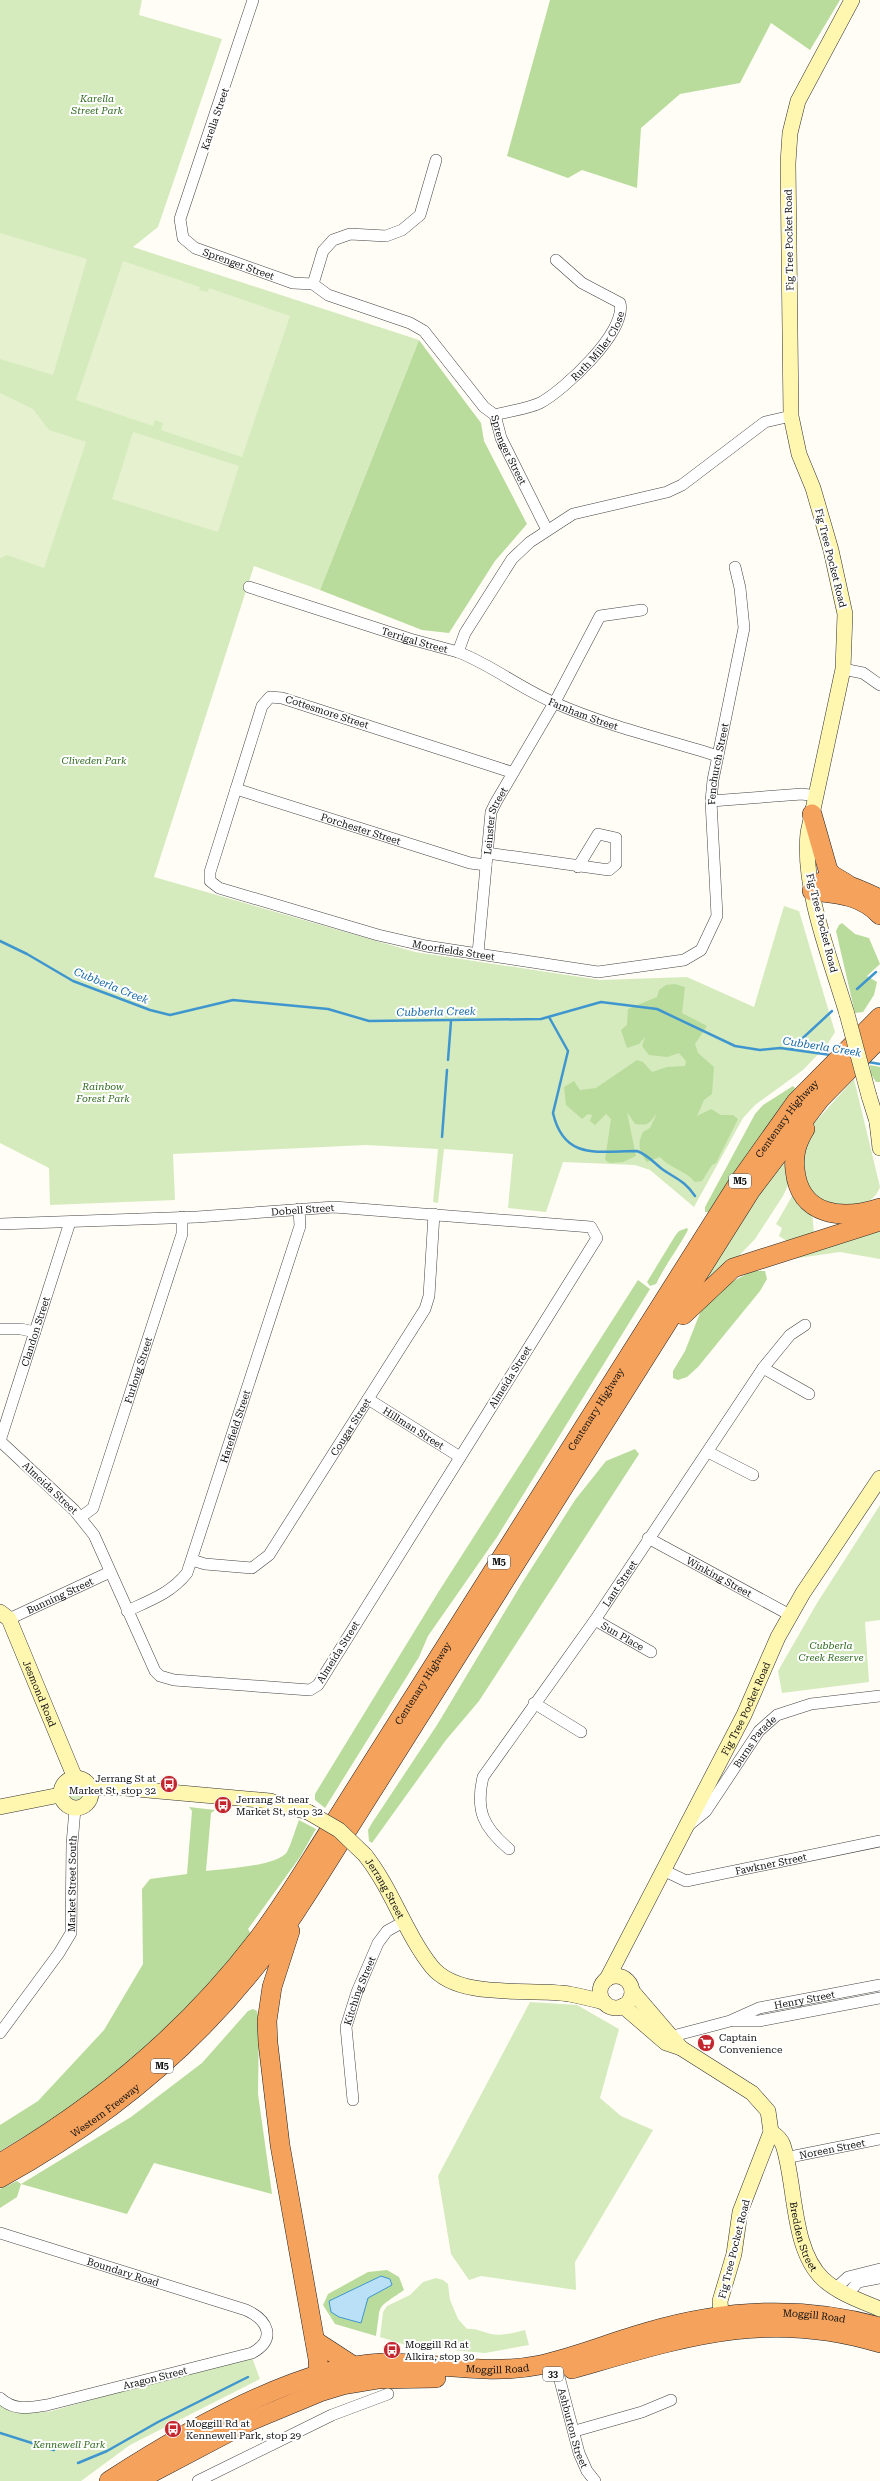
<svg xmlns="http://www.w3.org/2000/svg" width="880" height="2481" font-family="'Roboto Serif',serif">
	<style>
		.green { fill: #d5ebbd }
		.forest { fill: #b9dc9c }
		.pitch { fill: #e6f2cf }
		.water { fill: #b9e0f7; stroke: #3f96cf }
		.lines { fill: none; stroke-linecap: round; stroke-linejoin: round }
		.stream { stroke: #3f96cf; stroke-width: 2.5 }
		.street-casing { stroke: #444; stroke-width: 12 }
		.secondary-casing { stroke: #333; stroke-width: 16 }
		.highway-casing { stroke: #222; stroke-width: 20 }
		.street { stroke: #fff; stroke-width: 11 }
		.secondary { stroke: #fff6b0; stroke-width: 15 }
		.highway { stroke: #f5a25d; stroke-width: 19 }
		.secondary-bridge-casing { stroke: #333; stroke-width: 16; stroke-linecap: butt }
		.secondary-bridge { stroke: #fff6b0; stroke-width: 15 }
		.labels { text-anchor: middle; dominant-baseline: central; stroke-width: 4; stroke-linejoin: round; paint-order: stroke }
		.shield { fill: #fff; stroke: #585858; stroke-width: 1 }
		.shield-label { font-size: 9px; font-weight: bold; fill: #111 }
		.park-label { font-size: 10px; font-style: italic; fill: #2f6b1f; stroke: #fff }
		.street-label { font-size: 10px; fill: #111; stroke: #fff }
		.poi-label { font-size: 10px; fill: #111; stroke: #fff; text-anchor: start }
		.water-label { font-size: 11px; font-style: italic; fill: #1768a6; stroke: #fff }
	</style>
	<rect width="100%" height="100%" fill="#fffdf5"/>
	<path class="green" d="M 0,0 L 142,0 L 139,15 L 222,39 L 158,227 L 133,247 L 419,340 L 320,590 L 254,566 L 154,877 L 415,952 L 600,980 L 687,977 L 754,1007 L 784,906 L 799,911 L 835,1032 L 827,1045 L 803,1070 L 755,1105 L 743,1118 L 694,1207 L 650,1170 L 635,1165 L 563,1162 L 546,1212 L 508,1208 L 513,1154 L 444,1149 L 438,1203 L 433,1202 L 438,1149 L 366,1145 L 173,1154 L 175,1200 L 50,1205 L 49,1168 L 0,1143 Z
		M 854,1079 L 880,1187 C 872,1211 833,1213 815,1197 C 810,1191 805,1183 801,1176 L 809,1129 Z
		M 790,1146 L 790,1181 L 783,1196 L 755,1239 L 732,1263 L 699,1286 Z
		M 795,1191 L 812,1211 L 814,1233 L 787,1241 L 779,1236 L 782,1228 L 776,1224 Z
		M 863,1231 L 880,1232 L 880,1259 L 840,1252 L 784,1260 Z
		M 880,1505 L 880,1620 L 865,1622 L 869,1682 L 782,1693 L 778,1671 L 817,1603 Z
		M64 1793a10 10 0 1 1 20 0a10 10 0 1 1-20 0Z
		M 530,2002 L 577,2005 L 619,2029 L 600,2098 L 621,2116 L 653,2130 L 575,2262 L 576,2290 L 481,2276 L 469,2280 L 451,2254 L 438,2176 Z
		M 436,2278 L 443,2280 L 448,2284 L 450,2300 L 458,2319 L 467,2329 C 476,2328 482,2332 491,2334 C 503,2336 513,2333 525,2330 L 529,2345 L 485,2353 L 409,2346 L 380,2337 L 383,2312 L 387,2306 L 410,2295 L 423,2282 Z
		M 251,2355 L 260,2379 L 130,2445 L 81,2481 L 0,2481 L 0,2400 L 20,2413 L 48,2412 Z"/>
	<path class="forest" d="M 550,0 L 840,0 L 810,50 L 771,23 L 740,83 L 680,94 L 641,128 L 637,188 L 582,170 L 568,178 L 507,156 Z
		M 419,340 L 481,423 L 484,441 L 527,524 L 495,561 L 449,633 L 422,630 L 320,590 Z
		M 842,923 L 855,934 L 869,938 L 880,964 L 867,976 L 877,982 L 874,995 L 863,1012 L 855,1013 L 836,931 L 839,925 Z
		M 675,984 L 685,987 L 682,1013 L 707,1026 L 695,1044 L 698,1053 L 714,1067 L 712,1094 L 704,1100 L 697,1116 L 711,1109 L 721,1115 L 733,1115 L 738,1119 L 716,1163 L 712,1165 L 702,1181 L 695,1182 C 685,1170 669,1168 660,1157 L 647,1162 C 639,1152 637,1144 643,1132 L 650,1128 L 657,1113 C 649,1123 650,1126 635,1124 L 627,1112 L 636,1156 L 623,1162 L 610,1163 L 605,1160 L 611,1119 L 606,1114 L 595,1125 L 590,1121 L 592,1115 L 588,1114 L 582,1119 L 566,1105 L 564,1087 L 574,1081 L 580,1090 L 596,1088 L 637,1060 L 643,1062 L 652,1072 L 667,1067 L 685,1066 L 686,1061 L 679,1053 L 667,1057 L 649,1055 L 642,1046 L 645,1037 L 639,1044 L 627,1048 L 621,1030 L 627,1025 L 628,1009 L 657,997 L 659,990 L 666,985 Z
		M 870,1065 L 880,1067 L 880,1082 L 876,1082 L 871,1074 Z
		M 793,1086 L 795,1088 L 793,1091 L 712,1209 L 709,1212 L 705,1212 L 705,1207 L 755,1114 L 763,1105 Z
		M 687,1228 L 688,1230 C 678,1249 665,1265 656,1284 L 650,1286 L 647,1282 L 675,1236 L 679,1231 Z
		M 752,1271 L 765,1271 L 767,1279 L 760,1291 L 698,1367 L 687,1377 L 678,1380 L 673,1378 L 673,1371 L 685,1351 L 702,1308 L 730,1283 Z
		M 638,1280 L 650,1289 L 497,1537 L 428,1636 L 419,1657 L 325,1808 L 315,1800 L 315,1794 L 439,1591 Z
		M 635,1449 L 639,1454 L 479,1701 L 446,1740 L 372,1843 L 369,1841 L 368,1830 L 372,1823 L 437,1725 L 522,1583 L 575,1500 L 606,1461 Z
		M 189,1807 L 215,1810 L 211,1813 L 206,1871 C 223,1869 278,1866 287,1852 C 292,1842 295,1830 299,1820 L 316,1829 L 300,1857 L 248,1929 L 251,1934 L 195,2000 L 116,2074 L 55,2118 L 0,2151 L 0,2125 L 38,2101 L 104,2030 L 143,1964 L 142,1889 L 150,1879 L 187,1874 L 192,1811 Z
		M 253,2009 L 257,2011 L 259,2019 L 258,2094 L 272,2194 L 154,2163 L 127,2214 L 21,2184 L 17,2197 L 0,2208 L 0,2189 L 17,2181 L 21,2184 L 131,2117 L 202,2063 L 248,2011 Z
		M 387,2270 L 399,2277 L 404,2290 C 374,2311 382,2301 376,2336 L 335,2324 L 323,2305 L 328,2294 L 368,2272 Z"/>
	<path class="pitch" d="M 0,233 L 87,259 L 53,375 L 0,359 Z
		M 123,261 L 200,287 L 199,290 L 208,292 L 209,288 L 290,316 L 242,457 L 161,430 L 163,423 L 155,420 L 153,426 L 76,400 Z
		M 0,393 L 33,409 L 49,430 L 86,442 L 44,568 L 7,555 L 0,558 Z
		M 133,432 L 239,466 L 218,532 L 112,499 Z"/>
	<path class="water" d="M 381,2276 L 390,2279 L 392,2285 L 368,2298 L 361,2323 L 339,2317 L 331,2312 L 329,2301 Z"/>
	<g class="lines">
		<path class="stream" d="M 0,941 L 27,954 L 73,981 L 150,1010 L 170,1015 L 233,1000 L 328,1009 L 369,1021 L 541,1019 L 601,1002 L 657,1009 L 735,1046 L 760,1050 L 780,1048 L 831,1055
			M 857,989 L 876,972
			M 549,1017 L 568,1051 L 553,1113 C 564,1161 599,1151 637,1151 C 648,1155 653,1162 662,1169 C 676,1179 684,1180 695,1196
			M 791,1049 L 832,1011
			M 448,1060 L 451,1021
			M 868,1062 L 880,1064
			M 442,1137 L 447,1070
			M 0,2433 L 54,2450
			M 78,2463 L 107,2451 L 158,2422 L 248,2377"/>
		<defs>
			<g id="street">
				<path id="s1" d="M 253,0 L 180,219 L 183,238 L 195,248 L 293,283 L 313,284 L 328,295 L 410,323 L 424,331 L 484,407 L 495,415 L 501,438 L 547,530"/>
				<path d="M 313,284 L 323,251 L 333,240 L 350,234 L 386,236 L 402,230 L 420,215 L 436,160"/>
				<path id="s2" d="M 495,415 C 509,411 527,409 540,403 C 564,390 627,332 620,303 L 582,283 L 556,260"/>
				<path id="s3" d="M 249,587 L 410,639 L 458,652 L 465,633 L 512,559 L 530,542 L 573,514 L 667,492 L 682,485 L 765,422 L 791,416"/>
				<path id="s4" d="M 458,652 C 492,665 521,689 555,703 C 607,726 664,739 718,756"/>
				<path d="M 843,669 L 863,673 L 880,685"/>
				<path id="s5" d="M 511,772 L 282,698 L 270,697 L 262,706 L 210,872 L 210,881 L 219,888 L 378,935 L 426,946 L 598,972 L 684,960 L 701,950 L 717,916 L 711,801 L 713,780 L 744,628 L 740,588 L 735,567"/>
				<path id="s6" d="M 236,789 L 470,863 L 486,865"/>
				<path d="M 711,801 L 802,794 L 816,796"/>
				<path d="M 487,853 L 609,870 L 616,864 L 616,838 L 598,834 L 578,867"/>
				<path id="s7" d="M 478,953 L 491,812 L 496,802 L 557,698 L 600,616 L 642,610"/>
				<path id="s8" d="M 0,1224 L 197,1217 L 334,1207 L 591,1227 L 597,1238 L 318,1685 L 310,1690 L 174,1680 L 160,1676 L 155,1671 L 94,1535 L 74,1510 L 0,1441"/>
				<path d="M 0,1329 L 21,1329 L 35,1332"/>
				<path d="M 763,1368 L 809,1394"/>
				<path id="s9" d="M 368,1399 L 460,1457"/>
				<path id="s10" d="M 0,1441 L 70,1222"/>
				<path d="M 708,1452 L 753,1475"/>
				<path id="s11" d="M 81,1517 L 93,1508 L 182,1234 L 182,1217"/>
				<path id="s12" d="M 648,1538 L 790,1615"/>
				<path id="s13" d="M 192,1560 L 205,1564 L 252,1568 L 269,1555 L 425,1309 L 429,1296 L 434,1214"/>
				<path id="s14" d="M 127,1611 C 151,1600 171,1593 187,1573 L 300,1226 L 299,1209"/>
				<path id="s15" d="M 9,1619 L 110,1572"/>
				<path id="s16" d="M 595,1620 L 651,1652"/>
				<path d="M 534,1703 L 581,1732"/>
				<path id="s17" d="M 689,1825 L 706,1811 L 759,1731 L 777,1715 L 811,1704 L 880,1696"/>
				<path id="s18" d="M 509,1849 C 484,1828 475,1811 483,1777 L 595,1620 L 763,1368 L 790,1335 L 805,1325"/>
				<path id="s19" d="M 663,1870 L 686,1881 L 880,1841"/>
				<path d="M 735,2021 L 759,2021 L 880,1998"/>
				<path id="s20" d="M 0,2033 L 59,1953 L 71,1933 L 72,1844 L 75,1809"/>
				<path id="s21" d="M 668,2041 L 673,2036 L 730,2021 L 759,2008 L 880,1985"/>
				<path id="s22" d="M 353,2100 L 346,2027 L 357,1992 L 378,1943 L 387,1931 L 405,1921"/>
				<path id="s23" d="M 785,2158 L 880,2139"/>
				<path id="s24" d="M 0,2233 L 246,2310 C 268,2320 277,2339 252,2353 L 47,2405 C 29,2408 14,2411 0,2398"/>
				<path d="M 836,2288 L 848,2277 L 880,2269"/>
				<path d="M 848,2294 L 858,2282 L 880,2278"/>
				<path id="s25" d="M 558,2373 L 579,2453 L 587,2471 L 595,2481"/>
				<path d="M 575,2431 L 642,2412 L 671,2400"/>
				<path d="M 198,2481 L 332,2415 L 388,2394"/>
			</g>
			<g id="secondary">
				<path d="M 847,1014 C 831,960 802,889 808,833 L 843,669 L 845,614 L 831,550 L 813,488 L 799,454 L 791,416 L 788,163 L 790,133 L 798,101 L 852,0"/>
				<path d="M 869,1096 L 880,1131"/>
				<path d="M 877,1122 L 880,1148"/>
				<path id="s26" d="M 0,1612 L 9,1619 L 75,1778"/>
				<circle cx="76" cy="1793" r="15"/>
				<path d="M 90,1788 L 125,1788 L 270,1801 L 308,1812"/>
				<path d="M 0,1807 L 60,1795"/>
				<path id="s27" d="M 365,1855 C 392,1889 405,1933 432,1967 C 459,2000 529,1988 569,1994 C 580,1996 592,1999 604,2002"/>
				<circle cx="616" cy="1992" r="16"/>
				<path id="s28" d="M 607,1979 L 744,1715 L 778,1637 L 803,1593 L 880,1478"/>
				<path d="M 632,1991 L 681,2048"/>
				<path d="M 623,2006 L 666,2043 L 681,2048 L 752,2093 L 768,2111 L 771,2132 L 740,2212 L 734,2254 L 720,2301 L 722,2327"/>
				<path id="s29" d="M 771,2132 C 776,2135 781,2139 783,2145 C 796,2183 791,2249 823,2279 C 838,2293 861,2301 880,2309"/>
			</g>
			<g id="highway">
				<path d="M 812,814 L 828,870 L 832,875 L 847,884"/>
				<path d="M 880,899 C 865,892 833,876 818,883 L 812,891 C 839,894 861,895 880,915"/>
				<path d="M 805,1129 C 797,1142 793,1154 795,1170 C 800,1217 843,1220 880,1208"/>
				<path d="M 683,1315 L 733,1268 L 880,1221"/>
				<path id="s30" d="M 336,1820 L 737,1185 L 796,1102 L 880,1017"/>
				<path d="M 348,1829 L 751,1190 L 820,1099 L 880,1038"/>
				<path d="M 290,1931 L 272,1987 L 267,2021 L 268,2043 L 280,2145 L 318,2359 L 319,2388"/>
				<path d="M 0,2163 C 101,2104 187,2032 258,1939 C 284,1905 305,1869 328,1833"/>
				<path id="s31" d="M 0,2178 C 98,2124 185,2055 255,1967 C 287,1928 313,1885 340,1842"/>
				<path d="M 315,2341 L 355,2367"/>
				<path d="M 572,2369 C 681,2338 766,2308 880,2343"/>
				<path id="s32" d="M 109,2481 C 180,2435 297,2366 382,2363 C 435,2362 487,2376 540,2365 C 577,2357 612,2342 648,2332 C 726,2309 802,2305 880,2327"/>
				<path d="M 136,2481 L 248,2422 L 320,2392 L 343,2385 L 379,2379 L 436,2378"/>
			</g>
		</defs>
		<use href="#street" class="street-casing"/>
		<use href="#secondary" class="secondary-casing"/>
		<use href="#highway" class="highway-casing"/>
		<use href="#street" class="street"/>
		<use href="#secondary" class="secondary"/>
		<use href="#highway" class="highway"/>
		<defs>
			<path id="secondary-bridge" d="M 847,1014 L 869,1096
				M 308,1812 L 339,1830 L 365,1855"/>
		</defs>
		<use href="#secondary-bridge" class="secondary-bridge-casing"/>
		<use href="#secondary-bridge" class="secondary-bridge"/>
	</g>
	<defs>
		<symbol id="bus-disc" viewBox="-11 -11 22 22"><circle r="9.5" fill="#c4262e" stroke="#fff"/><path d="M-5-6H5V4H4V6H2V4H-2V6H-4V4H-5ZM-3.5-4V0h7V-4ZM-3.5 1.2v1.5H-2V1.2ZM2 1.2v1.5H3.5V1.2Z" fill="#fff"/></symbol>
		<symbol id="supermarket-disc" viewBox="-11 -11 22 22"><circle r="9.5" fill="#c4262e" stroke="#fff"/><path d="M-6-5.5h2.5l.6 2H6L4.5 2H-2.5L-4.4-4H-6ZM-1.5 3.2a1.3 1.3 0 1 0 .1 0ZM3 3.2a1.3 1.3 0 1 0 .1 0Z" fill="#fff"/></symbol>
	</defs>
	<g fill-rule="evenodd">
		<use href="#bus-disc" x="159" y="1774" width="20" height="20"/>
		<use href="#bus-disc" x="213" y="1795" width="20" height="20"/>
		<use href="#supermarket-disc" x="696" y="2033" width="20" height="20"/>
		<use href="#bus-disc" x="382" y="2340" width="20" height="20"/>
		<use href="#bus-disc" x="163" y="2419" width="20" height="20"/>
	</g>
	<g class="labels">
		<g class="shield">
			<rect x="729" y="1174" width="22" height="14" rx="3"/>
			<rect x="488" y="1555" width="22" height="14" rx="3"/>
			<rect x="151" y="2059" width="22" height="14" rx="3"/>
			<rect x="543" y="2367" width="20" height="14" rx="3"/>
		</g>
		<g class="shield-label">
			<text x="740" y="1181">M5</text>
			<text x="499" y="1562">M5</text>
			<text x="162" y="2066">M5</text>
			<text x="553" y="2374">33</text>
		</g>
		<g class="park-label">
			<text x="97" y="98">Karella<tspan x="97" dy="12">Street Park</tspan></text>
			<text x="94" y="760">Cliveden Park</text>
			<text x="103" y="1086">Rainbow<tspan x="103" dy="12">Forest Park</tspan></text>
			<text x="831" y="1645">Cubberla<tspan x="831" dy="12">Creek Reserve</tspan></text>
			<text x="69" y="2444">Kennewell Park</text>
		</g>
		<g class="street-label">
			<text transform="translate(215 119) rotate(-71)">Karella Street</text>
			<text transform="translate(789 240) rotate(-91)">Fig Tree Pocket Road</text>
			<text stroke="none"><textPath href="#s1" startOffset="312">Sprenger Street</textPath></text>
			<text stroke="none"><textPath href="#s2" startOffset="129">Ruth Miller Close</textPath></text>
			<text stroke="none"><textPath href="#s1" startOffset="659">Sprenger Street</textPath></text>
			<text transform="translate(831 558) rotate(76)">Fig Tree Pocket Road</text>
			<text stroke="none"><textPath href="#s3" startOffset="174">Terrigal Street</textPath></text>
			<text transform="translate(327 712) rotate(18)">Cottesmore Street</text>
			<text stroke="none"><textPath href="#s4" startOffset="140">Farnham Street</textPath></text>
			<text stroke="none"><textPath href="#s5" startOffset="1145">Fenchurch Street</textPath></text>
			<text stroke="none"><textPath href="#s7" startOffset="134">Leinster Street</textPath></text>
			<text stroke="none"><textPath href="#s6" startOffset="131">Porchester Street</textPath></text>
			<text transform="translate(822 923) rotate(76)">Fig Tree Pocket Road</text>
			<text stroke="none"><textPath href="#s5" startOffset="702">Moorfields Street</textPath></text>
			<text stroke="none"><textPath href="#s30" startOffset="834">Centenary Highway</textPath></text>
			<text stroke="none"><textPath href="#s8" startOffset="303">Dobell Street</textPath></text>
			<text stroke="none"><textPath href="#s10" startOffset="115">Clandon Street</textPath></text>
			<text stroke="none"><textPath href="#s11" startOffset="160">Furlong Street</textPath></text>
			<text transform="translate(510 1377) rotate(-58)">Almeida Street</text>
			<text stroke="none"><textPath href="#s30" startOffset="486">Centenary Highway</textPath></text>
			<text stroke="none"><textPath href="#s14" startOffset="226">Harefield Street</textPath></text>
			<text stroke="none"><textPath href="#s13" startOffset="234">Cougar Street</textPath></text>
			<text stroke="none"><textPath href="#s9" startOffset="54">Hillman Street</textPath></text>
			<text transform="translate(50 1488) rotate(43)">Almeida Street</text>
			<text stroke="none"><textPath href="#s12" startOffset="81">Winking Street</textPath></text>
			<text stroke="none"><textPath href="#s18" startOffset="319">Lant Street</textPath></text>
			<text stroke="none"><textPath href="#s15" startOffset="56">Bunning Street</textPath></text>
			<text stroke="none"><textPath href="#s16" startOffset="32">Sun Place</textPath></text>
			<text transform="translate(338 1652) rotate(-58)">Almeida Street</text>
			<text stroke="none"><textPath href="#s30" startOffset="162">Centenary Highway</textPath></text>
			<text stroke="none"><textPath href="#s26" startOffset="92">Jesmond Road</textPath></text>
			<text stroke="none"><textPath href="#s28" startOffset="304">Fig Tree Pocket Road</textPath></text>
			<text stroke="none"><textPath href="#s17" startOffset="107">Burns Parade</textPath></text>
			<text stroke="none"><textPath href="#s19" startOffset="112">Fawkner Street</textPath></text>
			<text stroke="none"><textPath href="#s20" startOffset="172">Market Street South</textPath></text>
			<text stroke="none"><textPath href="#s27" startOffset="39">Jerrang Street</textPath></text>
			<text stroke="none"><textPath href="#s22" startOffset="112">Kitching Street</textPath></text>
			<text stroke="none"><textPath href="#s21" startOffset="144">Henry Street</textPath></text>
			<text stroke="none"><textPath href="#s31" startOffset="125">Western Freeway</textPath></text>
			<text stroke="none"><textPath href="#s23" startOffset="48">Noreen Street</textPath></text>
			<text stroke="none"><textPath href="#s29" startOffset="112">Bredden Street</textPath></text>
			<text transform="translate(734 2249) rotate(-76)">Fig Tree Pocket Road</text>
			<text stroke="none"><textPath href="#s24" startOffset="129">Boundary Road</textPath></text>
			<text stroke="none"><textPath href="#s32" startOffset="740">Moggill Road</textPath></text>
			<text stroke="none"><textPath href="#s32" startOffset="416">Moggill Road</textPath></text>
			<text transform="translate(155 2378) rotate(-14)">Aragon Street</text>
			<text stroke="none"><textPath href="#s25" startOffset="57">Ashburton Street</textPath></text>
		</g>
		<g class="poi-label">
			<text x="156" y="1778" text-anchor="end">Jerrang St at<tspan x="156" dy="12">Market St, stop 32</tspan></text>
			<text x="236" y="1799">Jerrang St near<tspan x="236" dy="12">Market St, stop 32</tspan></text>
			<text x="719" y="2037">Captain<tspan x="719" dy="12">Convenience</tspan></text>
			<text x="405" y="2344">Moggill Rd at<tspan x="405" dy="12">Alkira, stop 30</tspan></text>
			<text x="186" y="2423">Moggill Rd at<tspan x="186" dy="12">Kennewell Park, stop 29</tspan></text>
		</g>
		<g class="water-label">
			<text transform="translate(111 986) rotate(22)">Cubberla Creek</text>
			<text transform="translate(436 1012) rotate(-1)">Cubberla Creek</text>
			<text transform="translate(822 1047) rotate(9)">Cubberla Creek</text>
		</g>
	</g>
</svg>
